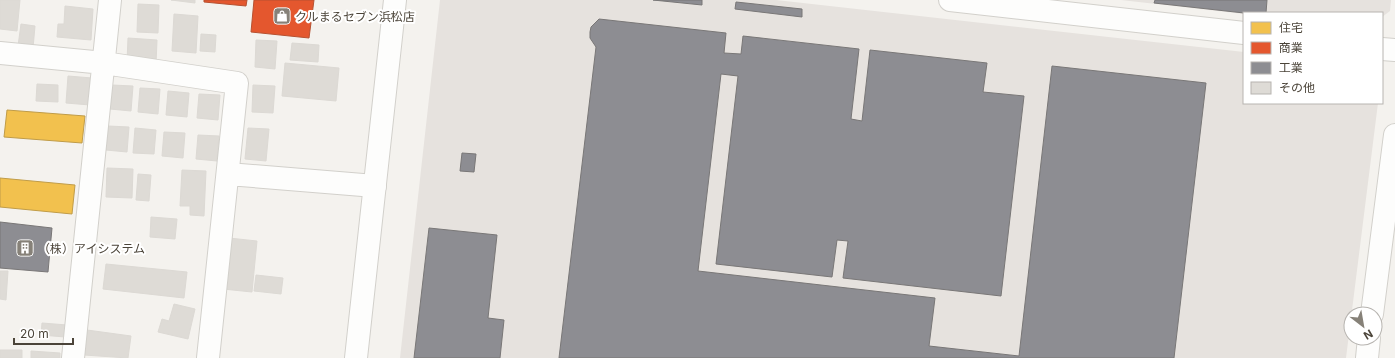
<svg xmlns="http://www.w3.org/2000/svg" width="1395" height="358" font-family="Inter,'Noto Sans JP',sans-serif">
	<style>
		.industrial { fill: #e6e2de }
		.homes { fill: #f2c14e; stroke: #c09c48 }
		.shops { fill: #e4572e; stroke: #b65131 }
		.industry { fill: #8d8d92; stroke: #797777 }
		.building { fill: #dedbd6; stroke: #dcd9d4 }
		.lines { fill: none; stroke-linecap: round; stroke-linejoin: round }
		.minor-casing { stroke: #d2d0cb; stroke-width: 24 }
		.tertiary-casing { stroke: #d2d0cb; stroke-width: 24 }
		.minor { stroke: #fdfdfc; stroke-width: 22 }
		.tertiary { stroke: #fdfdfc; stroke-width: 22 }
		.labels { text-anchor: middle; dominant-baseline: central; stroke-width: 4; stroke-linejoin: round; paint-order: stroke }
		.poi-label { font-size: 12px; fill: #4b4439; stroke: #fff; text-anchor: start }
	</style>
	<rect width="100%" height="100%" fill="#f4f2ee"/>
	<path class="industrial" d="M 440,0 L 776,0 L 1244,52 L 1244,103 L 1378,103 L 1346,358 L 400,358 Z
		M 1121,0 L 1391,0 L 1390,11 L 1382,17 L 1382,13 L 1244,14 Z"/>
	<path class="homes" d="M 7,110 L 85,116 L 82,143 L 4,137 Z
		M 0,178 L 75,185 L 72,214 L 0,207 Z"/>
	<path class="shops" d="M 204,0 L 247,0 L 246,6 L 204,2 Z
		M 254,0 L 314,0 L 309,38 L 251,32 Z"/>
	<path class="industry" d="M 653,0 L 702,0 L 702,5 Z
		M 1155,0 L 1267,0 L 1266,13 L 1244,13 L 1154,3 Z
		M 736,2 L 802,9 L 802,17 L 735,9 Z
		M 599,19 L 726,33 L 724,53 L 741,54 L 743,36 L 859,49 L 851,119 L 862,121 L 870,50 L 987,63 L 983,92 L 1024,96 L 1001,296 L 843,278 L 848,241 L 837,240 L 832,277 L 716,264 L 738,76 L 721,74 L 698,271 L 935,298 L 929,346 L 1019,356 L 1052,66 L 1206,83 L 1174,358 L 559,358 L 596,47 L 590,38 L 590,32 L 591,27 Z
		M 462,153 L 476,154 L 474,172 L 460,171 Z
		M 0,222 L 52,228 L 48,272 L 0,268 Z
		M 429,228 L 497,235 L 488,318 L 504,320 L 500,358 L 414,358 Z"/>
	<path class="building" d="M 0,0 L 20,0 L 17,31 L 0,29 Z
		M 171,0 L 195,0 L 195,3 Z
		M 138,4 L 159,5 L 158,33 L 137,32 Z
		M 65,6 L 93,9 L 91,40 L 57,37 L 58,24 L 64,24 Z
		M 174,14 L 198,16 L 196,53 L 172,51 Z
		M 21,24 L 35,26 L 33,48 L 18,46 Z
		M 201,34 L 216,35 L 215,52 L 200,51 Z
		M 128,38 L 157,40 L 156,64 L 127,62 Z
		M 256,40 L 277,41 L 275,69 L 255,67 Z
		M 292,43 L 319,45 L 318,62 L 290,60 Z
		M 285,63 L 339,68 L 336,101 L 282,96 Z
		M 68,76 L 92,78 L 90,105 L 66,103 Z
		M 37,84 L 58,85 L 58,102 L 36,101 Z
		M 112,85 L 133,86 L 131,111 L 110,109 Z
		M 253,85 L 275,86 L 273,113 L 252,112 Z
		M 140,88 L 160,89 L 158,114 L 138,112 Z
		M 168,91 L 189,93 L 187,117 L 166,115 Z
		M 199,94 L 220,95 L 218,120 L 197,118 Z
		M 108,126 L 129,127 L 127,152 L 106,150 Z
		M 135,128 L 156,130 L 154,154 L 133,153 Z
		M 248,128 L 269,129 L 266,161 L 245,159 Z
		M 164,132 L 185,133 L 183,158 L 162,156 Z
		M 198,135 L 219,136 L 217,161 L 196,159 Z
		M 107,168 L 133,169 L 132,198 L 106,197 Z
		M 182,170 L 206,171 L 204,216 L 190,215 L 190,206 L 180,206 Z
		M 138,174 L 151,175 L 149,201 L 136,200 Z
		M 151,217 L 177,219 L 175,239 L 150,237 Z
		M 229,238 L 257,241 L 252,292 L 223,289 Z
		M 106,264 L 187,272 L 184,298 L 103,289 Z
		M 0,271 L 8,271 L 6,300 L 0,299 Z
		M 256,275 L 283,278 L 281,294 L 254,291 Z
		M 174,304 L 195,309 L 188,339 L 158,332 L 162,319 L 169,321 Z
		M 42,323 L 67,325 L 65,337 L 41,335 Z
		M 87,330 L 131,336 L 128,358 L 84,355 Z
		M 0,350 L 22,350 L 22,358 L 0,358 Z
		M 31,351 L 60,353 L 60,358 L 31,358 Z"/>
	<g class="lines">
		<defs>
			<path id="minor" d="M 0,53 L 104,63 L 237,83 L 208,358
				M 228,174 L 375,186
				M 73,358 L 110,0"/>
			<path id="tertiary" d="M 950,0 L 1244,33
				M 1382,49 L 1395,50
				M 1372,314 L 1395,135
				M 356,358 L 395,0
				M 1367,358 L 1369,338"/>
		</defs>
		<use href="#minor" class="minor-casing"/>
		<use href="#tertiary" class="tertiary-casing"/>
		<use href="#minor" class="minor"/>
		<use href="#tertiary" class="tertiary"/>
	</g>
	<defs>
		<symbol id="shop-square" viewBox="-11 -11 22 22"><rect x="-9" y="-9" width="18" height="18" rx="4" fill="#868178" stroke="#fff"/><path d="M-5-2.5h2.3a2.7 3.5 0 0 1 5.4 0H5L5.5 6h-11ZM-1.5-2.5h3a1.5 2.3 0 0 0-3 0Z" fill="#fff"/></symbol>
		<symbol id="building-square" viewBox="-11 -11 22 22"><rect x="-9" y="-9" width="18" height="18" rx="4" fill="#868178" stroke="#fff"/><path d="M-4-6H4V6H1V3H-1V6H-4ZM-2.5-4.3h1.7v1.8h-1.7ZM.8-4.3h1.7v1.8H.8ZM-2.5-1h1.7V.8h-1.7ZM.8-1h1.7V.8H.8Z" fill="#fff"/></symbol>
	</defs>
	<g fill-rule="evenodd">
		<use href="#shop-square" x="272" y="6" width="20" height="20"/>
		<use href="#building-square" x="15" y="238" width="20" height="20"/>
	</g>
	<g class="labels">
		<g class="poi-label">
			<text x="295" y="16">クルまるセブン浜松店</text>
			<text x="38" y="248">（株）アイシステム</text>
		</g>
	</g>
	<rect x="1243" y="12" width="140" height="92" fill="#ffffff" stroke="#b7b4b0"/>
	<rect x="1251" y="22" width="20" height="12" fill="#f2c14e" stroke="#b7b4b0"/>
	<text x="1279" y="32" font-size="12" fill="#4b4439">住宅</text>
	<rect x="1251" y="42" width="20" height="12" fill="#e4572e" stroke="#b7b4b0"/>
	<text x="1279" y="52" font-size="12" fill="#4b4439">商業</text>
	<rect x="1251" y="62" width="20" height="12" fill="#8d8d92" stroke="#b7b4b0"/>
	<text x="1279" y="72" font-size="12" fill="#4b4439">工業</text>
	<rect x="1251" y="82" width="20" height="12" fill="#dedbd6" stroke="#b7b4b0"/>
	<text x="1279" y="92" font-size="12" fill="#4b4439">その他</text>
	<g transform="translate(1363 326) rotate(149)"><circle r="19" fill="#ffffff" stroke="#b7b4b0"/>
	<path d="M0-3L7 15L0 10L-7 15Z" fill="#868178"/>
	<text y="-6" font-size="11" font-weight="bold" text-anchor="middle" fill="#4b4439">N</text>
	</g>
	<path d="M14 338v6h59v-6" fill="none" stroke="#4b4439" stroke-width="2"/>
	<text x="20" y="338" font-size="12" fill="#4b4439" stroke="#ffffff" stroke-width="3" paint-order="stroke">20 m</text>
</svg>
